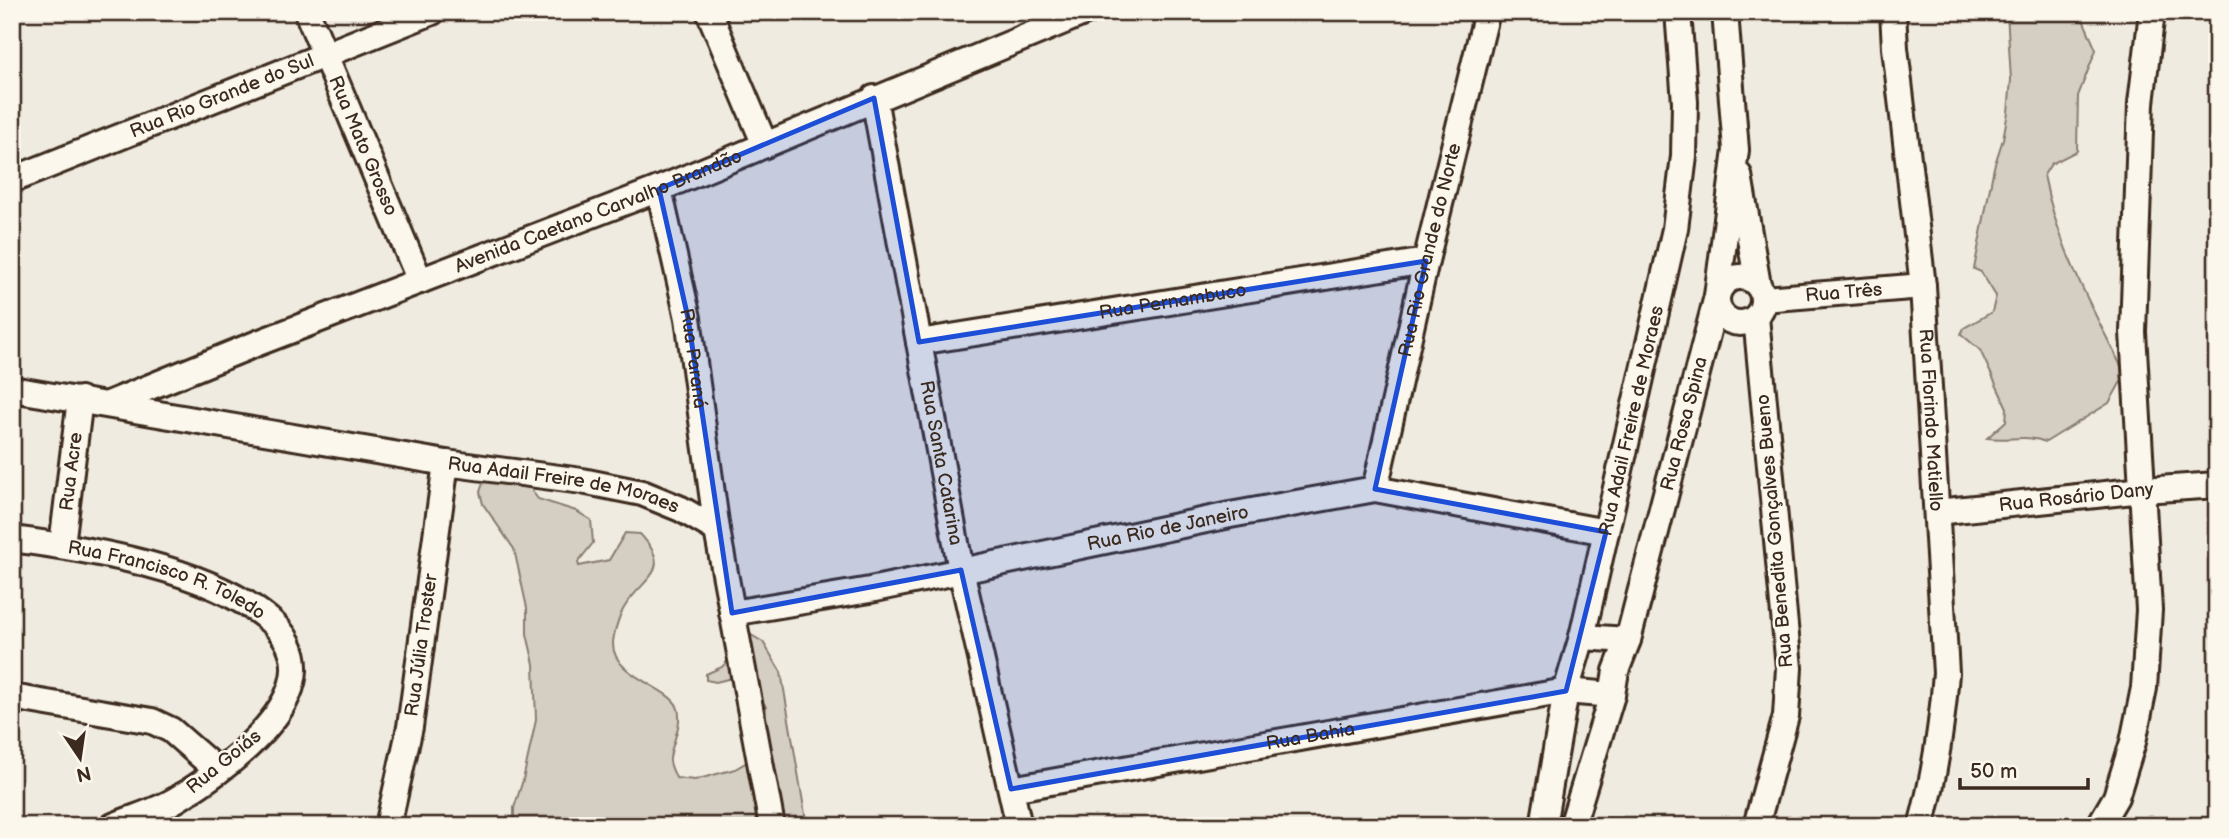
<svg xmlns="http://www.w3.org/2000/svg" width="2229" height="838" font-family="'Balsamiq Sans',sans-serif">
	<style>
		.green { fill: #d5cec3; stroke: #887c70; stroke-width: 2 }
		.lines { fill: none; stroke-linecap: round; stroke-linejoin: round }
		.minor-casing { stroke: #3b2a1e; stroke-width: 30 }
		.minor { stroke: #fbf7ec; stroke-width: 24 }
		.marked { fill: #1d4ed8; fill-opacity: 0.2; stroke: #1d4ed8; stroke-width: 5; stroke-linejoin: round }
		.labels { text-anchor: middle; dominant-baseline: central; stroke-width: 5; stroke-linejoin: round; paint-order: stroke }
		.street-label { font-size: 19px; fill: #3b2a1e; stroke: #fbf7ec }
	</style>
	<rect width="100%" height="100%" fill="#f0ebe0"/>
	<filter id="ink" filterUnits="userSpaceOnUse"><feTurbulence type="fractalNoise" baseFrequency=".0143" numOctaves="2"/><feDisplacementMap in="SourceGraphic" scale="14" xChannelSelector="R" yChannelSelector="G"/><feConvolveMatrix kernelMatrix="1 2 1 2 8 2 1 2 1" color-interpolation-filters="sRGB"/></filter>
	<g filter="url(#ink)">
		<path class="green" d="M 2007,12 L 2080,12 L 2096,50 L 2078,96 L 2077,151 L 2051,164 L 2044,175 C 2057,244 2090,304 2121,366 L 2123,378 L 2109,403 L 2046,442 C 2026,434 2008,441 1987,438 L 2006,421 L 2007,408 L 1980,350 L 1961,334 L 1964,328 L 1992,312 L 1996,296 L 1981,272 L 1974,269 L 1994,167 L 2003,139 L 2008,112 L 2011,80 Z
			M 486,474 L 535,488 L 532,491 L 538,499 L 576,511 L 591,520 L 593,543 L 578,562 L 579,566 L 609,560 L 625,533 L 640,534 C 676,572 642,577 624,608 C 619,616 613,635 613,644 C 613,676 668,687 677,706 C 684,722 672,742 670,758 C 669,765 674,772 676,778 L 695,780 L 735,769 L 757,756 L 764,745 L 766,707 L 748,674 L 716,682 L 706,680 L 706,674 L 722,667 L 751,635 L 763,642 L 781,672 L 807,826 L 514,826 L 514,808 L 523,780 L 536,720 L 534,664 L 527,634 L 527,608 L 514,549 L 483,504 L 480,492 Z"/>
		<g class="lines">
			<defs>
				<g id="minor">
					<path id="s1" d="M 307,12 L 420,281"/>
					<path d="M 709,12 L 765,145"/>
					<path id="s2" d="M 1893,12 L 1895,48 L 1923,286 L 1946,673 C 1942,725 1935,776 1921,826"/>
					<path id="s3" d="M 874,98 L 961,570 L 1019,826"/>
					<path d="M 1739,175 L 1758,285"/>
					<path id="s4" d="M 12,180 L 432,12"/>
					<path id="s5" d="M 659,189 L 688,318 L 717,530 L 772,826"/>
					<circle cx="1740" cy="300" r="23"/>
					<path id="s6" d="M 1764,299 L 1923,286"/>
					<path id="s7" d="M 919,342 L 1426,261"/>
					<path id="s8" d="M 12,389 L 446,463 L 582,481 L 642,493 L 681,509 L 717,530"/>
					<path id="s9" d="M 108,404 L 258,343 L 659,189 L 1086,12"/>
					<path id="s10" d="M 1375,489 L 1426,261 L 1487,12"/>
					<path id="s11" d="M 1937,512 L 2143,490 L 2217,485"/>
					<path id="s12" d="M 12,539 C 89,549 207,568 268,619 C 346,684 229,767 177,799 C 158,811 134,817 113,826"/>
					<path id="s13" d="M 62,545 L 80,399"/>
					<path id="s14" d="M 732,613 L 870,590 L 1230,515 L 1375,489 L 1606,532"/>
					<path d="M 1582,637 L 1628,640"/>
					<path d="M 12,697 L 152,721 L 171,730 L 218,771"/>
					<path id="s15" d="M 1011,789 L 1566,691 L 1612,695"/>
					<path id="s16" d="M 388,826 L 410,727 L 446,463"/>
					<path id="s17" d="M 1543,826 L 1566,691 L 1582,637 L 1675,229 L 1684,156 L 1685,102 L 1678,12"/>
					<path id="s18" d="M 1572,826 L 1612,695 L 1616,671 L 1628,640 L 1717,296 L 1736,150 L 1725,12"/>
					<path d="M 1756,826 L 1786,716 L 1789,668 L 1756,317"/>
					<path d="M 2099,826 L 2116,797 L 2133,742 L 2144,688 L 2149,610 L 2133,332 L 2141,103 L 2152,12"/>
				</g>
			</defs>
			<use href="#minor" class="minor-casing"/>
			<use href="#minor" class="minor"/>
		</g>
	</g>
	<path class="marked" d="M 874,98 L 919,342 L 1426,261 L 1375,489 L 1606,532 L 1566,691 L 1011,789 L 961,570 L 732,613 L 688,318 L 659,189 Z"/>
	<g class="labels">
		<g class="street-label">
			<text stroke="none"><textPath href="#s4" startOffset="226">Rua Rio Grande do Sul</textPath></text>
			<text stroke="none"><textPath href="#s1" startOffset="145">Rua Mato Grosso</textPath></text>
			<text stroke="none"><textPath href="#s9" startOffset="527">Avenida Caetano Carvalho Brandão</textPath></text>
			<text stroke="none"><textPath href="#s10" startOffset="245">Rua Rio Grande do Norte</textPath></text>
			<text stroke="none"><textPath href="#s6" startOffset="80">Rua Três</textPath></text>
			<text stroke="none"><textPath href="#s7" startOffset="257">Rua Pernambuco</textPath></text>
			<text stroke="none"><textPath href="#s5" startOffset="173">Rua Paraná</textPath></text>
			<text stroke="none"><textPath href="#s2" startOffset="410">Rua Florindo Matiello</textPath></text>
			<text stroke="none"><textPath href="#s17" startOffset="415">Rua Adail Freire de Moraes</textPath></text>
			<text stroke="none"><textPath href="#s18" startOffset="418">Rua Rosa Spina</textPath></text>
			<text stroke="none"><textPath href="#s3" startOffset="371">Rua Santa Catarina</textPath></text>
			<text stroke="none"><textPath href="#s13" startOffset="74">Rua Acre</textPath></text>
			<text stroke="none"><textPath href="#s8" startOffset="560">Rua Adail Freire de Moraes</textPath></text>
			<text stroke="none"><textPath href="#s11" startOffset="140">Rua Rosário Dany</textPath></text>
			<text stroke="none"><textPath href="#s14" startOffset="444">Rua Rio de Janeiro</textPath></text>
			<text transform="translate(1775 531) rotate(-95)">Rua Benedita Gonçalves Bueno</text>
			<text stroke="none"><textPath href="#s12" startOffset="161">Rua Francisco R. Toledo</textPath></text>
			<text stroke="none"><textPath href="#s16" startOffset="184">Rua Júlia Troster</textPath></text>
			<text stroke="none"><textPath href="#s15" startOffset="304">Rua Bahia</textPath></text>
			<text transform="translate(224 762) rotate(-39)">Rua Goiás</text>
		</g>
	</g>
	<rect width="2229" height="838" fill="none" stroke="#fbf7ec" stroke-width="42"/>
	<rect x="21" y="21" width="2187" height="796" fill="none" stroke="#3b2a1e" stroke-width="2.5" filter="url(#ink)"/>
	<g transform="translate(80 758) rotate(167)" stroke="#fbf7ec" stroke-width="5" paint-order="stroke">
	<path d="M0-5L12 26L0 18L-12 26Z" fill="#3b2a1e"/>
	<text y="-10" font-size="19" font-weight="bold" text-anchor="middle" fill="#3b2a1e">N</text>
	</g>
	<path d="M1960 778v10h128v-10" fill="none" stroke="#3b2a1e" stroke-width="3.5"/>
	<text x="1970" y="778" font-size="21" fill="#3b2a1e" stroke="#fbf7ec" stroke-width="5" paint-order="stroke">50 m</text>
</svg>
